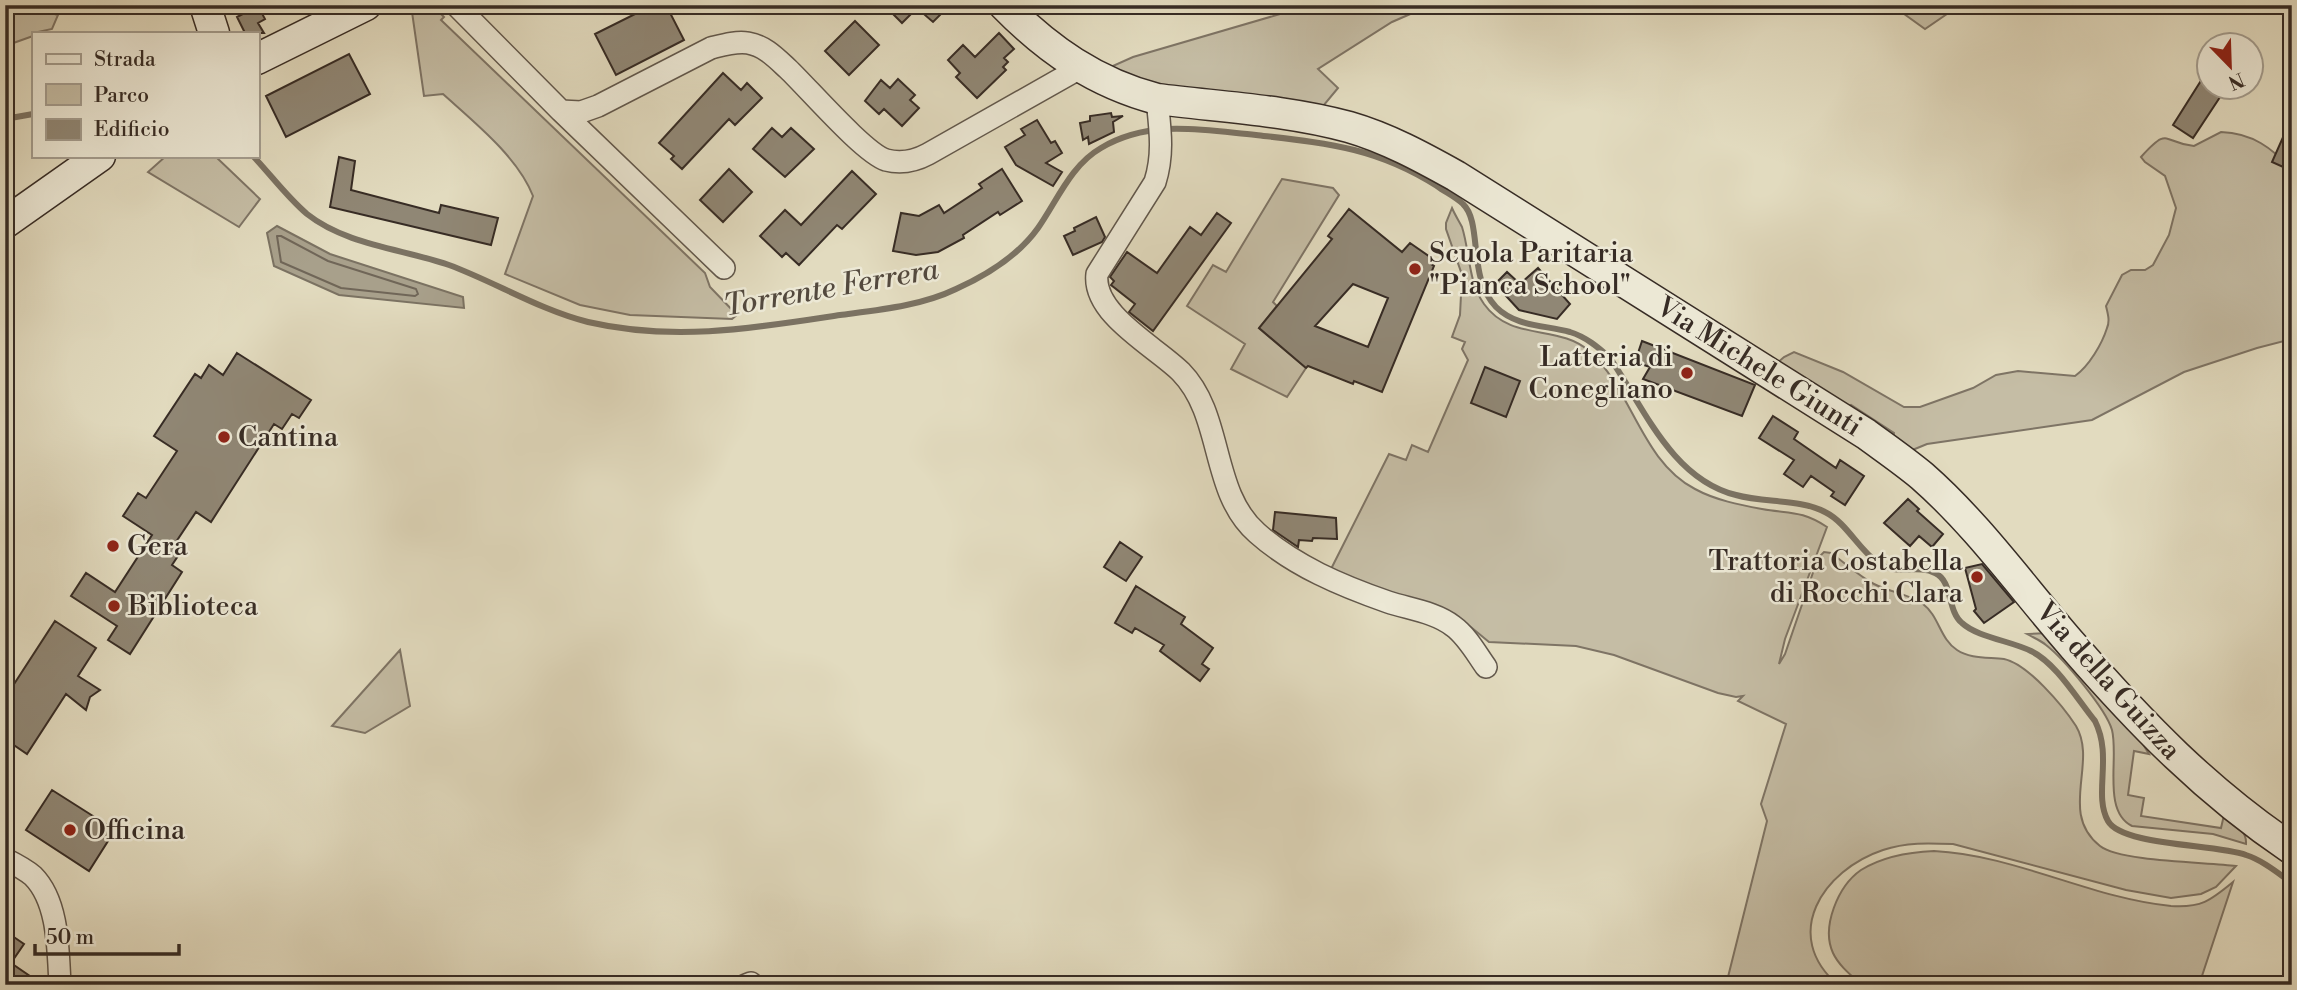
<svg xmlns="http://www.w3.org/2000/svg" width="2297" height="990" font-family="'Libre Bodoni',serif">
	<style>
		.green { fill: #c5bda5; stroke: #7e7465; stroke-width: 2 }
		.water { fill: #a8a08b; stroke: #7b7262; stroke-width: 2 }
		.lines { fill: none; stroke-linecap: round; stroke-linejoin: round }
		.shore { stroke: #706658; stroke-width: 2 }
		.stream { stroke: #7b7262; stroke-width: 6 }
		.building { fill: #908775; stroke: #372c25; stroke-width: 2; fill-rule: evenodd }
		.street-casing { stroke: #62584c; stroke-width: 24 }
		.secondary-casing { stroke: #372c25; stroke-width: 33 }
		.street { stroke: #ece8d5; stroke-width: 21 }
		.secondary { stroke: #ece8d5; stroke-width: 30 }
		.poi-dot { fill: #8f2418; stroke: #ece8d5; stroke-width: 2.5 }
		.labels { text-anchor: middle; dominant-baseline: central; stroke-width: 5; stroke-linejoin: round; paint-order: stroke }
		.poi-label { font-size: 28px; fill: #372c25; stroke: #ece8d5; text-anchor: start }
		.street-label { font-size: 28px; fill: #372c25; stroke: #ece8d5 }
		.water-label { font-size: 30px; font-style: italic; fill: #53493e; stroke: #ece8d5 }
	</style>
	<rect width="100%" height="100%" fill="#e2dbbf"/>
	<filter id="stains"><feTurbulence type="fractalNoise" baseFrequency=".00286" numOctaves="4"/><feColorMatrix values="0 0 0 0 .2 0 0 0 0 .09 0 0 0 0 .02 0 0 0 .5 -.17"/></filter>
	<radialGradient id="worn" r=".72"><stop offset=".6" stop-color="#630" stop-opacity="0"/><stop offset="1" stop-color="#630" stop-opacity=".3"/></radialGradient>
	<path class="green" d="M 5,5 L 23,5 L 58,15 L 52,29 L 33,33 L 33,36 L 5,46 Z
		M 411,5 L 432,5 L 444,17 L 441,20 L 705,273 L 710,287 L 737,315 L 732,319 L 630,315 L 580,305 L 505,274 L 533,196 C 518,157 474,122 443,94 L 424,96 Z
		M 1311,5 L 1431,5 L 1392,22 L 1318,69 L 1338,88 L 1319,111 L 1175,89 L 1106,69 L 1133,57 Z
		M 1900,5 L 1960,5 L 1925,29 L 1900,11 Z
		M 2221,132 C 2252,133 2273,148 2292,171 L 2292,339 L 2257,348 L 2184,372 L 2092,420 L 1927,444 L 1910,451 L 1893,439 L 1894,433 L 1851,405 L 1845,408 L 1776,364 L 1784,357 L 1794,352 L 1843,372 L 1904,407 L 1920,407 L 1973,388 L 1996,375 L 2018,371 L 2075,376 C 2089,366 2102,344 2107,328 C 2110,321 2108,314 2106,306 L 2122,275 L 2131,270 L 2145,270 L 2153,265 L 2169,235 L 2176,208 L 2165,176 L 2145,162 L 2141,157 C 2170,125 2162,143 2194,146 Z
		M 166,156 L 215,156 L 260,199 L 239,227 L 148,172 Z
		M 1282,179 L 1333,188 L 1339,195 L 1273,302 L 1277,306 L 1259,328 L 1306,368 L 1287,397 L 1231,369 L 1245,344 L 1187,306 L 1213,265 L 1226,272 Z
		M 1452,208 C 1455,215 1459,221 1462,227 C 1470,252 1468,282 1484,304 C 1511,342 1559,324 1589,351 C 1632,389 1641,461 1695,489 C 1715,500 1740,505 1762,509 C 1790,514 1801,510 1827,527 L 1785,639 L 1779,664 L 1785,654 L 1818,558 L 1824,552 L 1831,553 C 1845,563 1859,576 1874,584 C 1889,592 1909,594 1923,604 C 1939,616 1940,639 1957,650 C 1970,659 1989,657 2004,659 C 2028,664 2063,706 2076,726 C 2098,763 2058,813 2100,846 C 2121,862 2206,862 2236,866 L 2216,887 L 2201,894 L 2171,898 L 2126,890 L 1953,844 C 1929,843 1906,842 1883,850 C 1823,870 1780,935 1838,985 L 1726,985 L 1767,821 L 1761,804 L 1786,724 L 1738,701 L 1743,696 L 1736,697 L 1718,693 L 1614,655 L 1576,646 L 1489,642 L 1466,623 L 1452,616 L 1330,571 L 1389,454 L 1406,460 L 1412,445 L 1428,452 L 1468,360 L 1462,349 L 1465,342 L 1452,337 L 1460,315 L 1461,295 L 1467,289 L 1446,229 L 1446,223 Z
		M 2049,633 L 2141,741 L 2149,754 L 2134,751 L 2128,795 L 2144,798 L 2141,816 L 2221,828 L 2224,815 C 2234,823 2247,830 2246,844 L 2213,834 L 2132,826 C 2102,811 2119,758 2112,730 C 2106,709 2064,659 2046,645 C 2040,640 2034,638 2027,634 Z
		M 400,650 L 410,706 L 365,733 L 332,726 Z
		M 1934,851 C 2015,855 2090,898 2171,906 C 2201,908 2210,901 2233,882 L 2199,985 L 1862,985 C 1852,976 1839,966 1833,953 C 1821,927 1838,886 1861,870 C 1882,857 1910,852 1934,851 Z"/>
	<path class="water" d="M 277,226 L 330,254 L 463,297 L 464,308 L 339,295 L 274,266 L 267,233 Z"/>
	<g class="lines">
		<path class="shore" d="M 277,236 L 281,236 L 328,261 L 416,289 L 418,294 L 415,296 L 341,288 L 281,262 Z"/>
		<path class="stream" d="M 5,119 L 33,114
			M 253,156 C 271,175 287,197 307,214 C 346,245 403,249 449,265 C 495,282 540,310 588,322 C 674,342 755,328 840,315 C 878,310 921,306 956,289 C 987,275 1018,256 1038,228 C 1057,201 1071,165 1101,148 C 1150,119 1202,130 1256,135 C 1325,143 1376,147 1437,186 C 1445,192 1456,197 1463,204 C 1483,223 1467,277 1496,307 C 1516,327 1545,325 1570,332 C 1586,337 1598,347 1610,358 C 1644,408 1672,479 1736,495 C 1764,503 1801,499 1825,512 C 1847,523 1858,549 1878,563 C 1896,576 1917,564 1935,573 C 1953,581 1947,611 1962,623 C 1977,637 2011,641 2031,651 C 2056,663 2077,699 2095,721 C 2113,757 2093,794 2108,821 C 2122,846 2216,844 2246,855 C 2262,860 2278,873 2292,883"/>
	</g>
	<path class="building" d="M 653,5 L 666,5 L 684,40 L 616,75 L 595,34 Z
		M 884,5 L 950,5 L 933,22 L 917,8 L 902,23 Z
		M 258,6 L 265,19 L 258,23 L 264,33 L 245,33 L 237,17 Z
		M 855,21 L 879,45 L 849,75 L 825,51 Z
		M 999,33 L 1014,49 L 1004,58 L 1008,62 L 1003,67 L 1006,70 L 977,98 L 956,77 L 960,73 L 948,60 L 963,45 L 975,57 Z
		M 349,54 L 370,94 L 286,137 L 266,96 Z
		M 2209,68 L 2209,88 L 2226,88 L 2193,138 L 2173,125 Z
		M 723,73 L 741,90 L 747,83 L 762,98 L 735,125 L 729,119 L 682,169 L 671,159 L 674,156 L 659,143 Z
		M 898,79 L 915,95 L 910,100 L 919,108 L 902,126 L 884,109 L 879,114 L 865,101 L 881,80 L 890,88 Z
		M 1111,113 L 1112,117 L 1123,116 L 1113,122 L 1114,132 L 1089,144 L 1088,137 L 1083,140 L 1080,123 L 1090,121 L 1090,116 Z
		M 2292,117 L 2292,171 L 2272,162 Z
		M 1037,120 L 1051,143 L 1055,141 L 1062,153 L 1046,163 L 1062,172 L 1053,186 L 1016,165 L 1005,147 L 1025,135 L 1021,129 Z
		M 772,128 L 782,137 L 791,128 L 814,149 L 785,177 L 753,149 Z
		M 339,157 L 355,161 L 351,190 L 439,213 L 441,205 L 498,218 L 491,245 L 330,207 Z
		M 729,169 L 752,192 L 723,222 L 700,200 Z
		M 1002,169 L 1022,201 L 1000,215 L 998,212 L 963,235 L 964,238 L 938,252 L 916,255 L 893,251 L 901,213 L 919,216 L 939,205 L 944,213 L 982,188 L 979,184 Z
		M 852,171 L 876,194 L 842,229 L 837,225 L 799,265 L 786,253 L 782,257 L 760,236 L 785,210 L 801,225 Z
		M 1349,209 L 1402,252 L 1410,243 L 1433,259 L 1431,264 L 1434,266 L 1382,392 L 1354,381 L 1353,384 L 1308,366 L 1306,368 L 1259,328 L 1332,239 L 1328,236 ZM 1353,284 L 1388,298 L 1368,347 L 1315,326 Z
		M 1217,213 L 1231,223 L 1153,331 L 1129,312 L 1135,304 L 1111,285 L 1114,281 L 1110,277 L 1127,252 L 1157,273 L 1190,227 L 1201,235 Z
		M 1096,217 L 1105,237 L 1102,242 L 1073,255 L 1064,236 L 1075,231 L 1074,228 Z
		M 1538,268 L 1570,304 L 1557,319 L 1519,310 L 1495,284 L 1507,272 L 1520,284 Z
		M 1642,341 L 1755,385 L 1742,416 L 1643,379 L 1650,367 L 1635,362 Z
		M 237,353 L 311,400 L 299,418 L 292,414 L 282,429 L 274,424 L 211,522 L 196,512 L 176,542 L 184,547 L 172,565 L 182,572 L 130,654 L 108,640 L 117,626 L 71,596 L 86,573 L 115,592 L 152,535 L 123,516 L 138,493 L 146,498 L 177,451 L 154,436 L 195,374 L 201,378 L 209,365 L 223,375 Z
		M 1485,367 L 1520,381 L 1506,417 L 1471,403 Z
		M 1773,416 L 1798,432 L 1794,439 L 1836,468 L 1840,460 L 1864,476 L 1845,505 L 1831,496 L 1834,492 L 1811,476 L 1803,487 L 1784,474 L 1794,460 L 1759,438 Z
		M 1908,499 L 1919,509 L 1917,511 L 1943,534 L 1932,547 L 1919,536 L 1910,546 L 1884,523 Z
		M 1275,512 L 1336,518 L 1337,539 L 1313,538 L 1312,541 L 1299,540 L 1298,547 L 1273,530 Z
		M 1120,542 L 1142,557 L 1126,581 L 1104,567 Z
		M 1982,564 L 2014,602 L 1984,623 L 1974,611 L 1976,609 L 1965,568 Z
		M 1136,586 L 1185,617 L 1181,624 L 1213,648 L 1202,664 L 1209,669 L 1200,681 L 1160,651 L 1164,645 L 1135,628 L 1132,633 L 1115,623 Z
		M 55,621 L 96,648 L 78,676 L 100,690 L 90,697 L 86,710 L 66,694 L 27,754 L 5,739 L 5,698 Z
		M 52,790 L 115,830 L 89,871 L 26,830 Z
		M 5,931 L 24,944 L 11,963 L 43,985 L 5,985 Z"/>
	<g class="lines">
		<defs>
			<path id="street" d="M 456,5 L 561,111 L 724,268
				M 1157,99 C 1160,128 1164,154 1155,182 L 1097,274 C 1092,314 1156,347 1181,372 C 1224,416 1210,492 1257,533 C 1294,566 1342,586 1388,602 C 1409,609 1435,612 1453,626 C 1467,636 1476,653 1486,667
				M 561,111 L 581,112 L 598,106 L 711,48 C 723,45 736,41 748,43 C 765,46 776,58 788,69 C 809,89 864,153 886,160 C 901,164 915,161 928,154 L 1080,68
				M 5,859 C 15,864 25,869 33,876 C 59,902 58,951 60,985
				M 746,985 L 751,983"/>
			<path id="secondary" d="M 205,5 L 214,33
				M 1004,5 C 1048,50 1096,83 1157,99 C 1220,107 1287,110 1349,127 C 1387,138 1422,157 1456,176 L 1866,434 C 1885,448 1904,461 1922,476 C 1979,526 2024,590 2074,647 C 2141,724 2207,792 2292,849
				M 257,59 L 366,5
				M 5,223 L 100,156"/>
		</defs>
		<use href="#street" class="street-casing"/>
		<use href="#secondary" class="secondary-casing"/>
		<use href="#street" class="street"/>
		<use href="#secondary" class="secondary"/>
	</g>
	<g class="poi-dot">
		<circle cx="1415" cy="269" r="7"/>
		<circle cx="1687" cy="373" r="7"/>
		<circle cx="224" cy="437" r="7"/>
		<circle cx="113" cy="546" r="7"/>
		<circle cx="1977" cy="577" r="7"/>
		<circle cx="114" cy="606" r="7"/>
		<circle cx="70" cy="830" r="7"/>
	</g>
	<g class="labels">
		<g class="poi-label">
			<text x="1429" y="253">Scuola Paritaria<tspan x="1429" dy="32">"Pianca School"</tspan></text>
			<text x="1673" y="357" text-anchor="end">Latteria di<tspan x="1673" dy="32">Conegliano</tspan></text>
			<text x="238" y="437">Cantina</text>
			<text x="127" y="546">Gera</text>
			<text x="1963" y="561" text-anchor="end">Trattoria Costabella<tspan x="1963" dy="32">di Rocchi Clara</tspan></text>
			<text x="128" y="606">Biblioteca</text>
			<text x="84" y="830">Officina</text>
		</g>
		<g class="street-label">
			<text transform="translate(1759 367) rotate(32)">Via Michele Giunti</text>
			<text transform="translate(2108 681) rotate(48)">Via della Guizza</text>
		</g>
		<g class="water-label">
			<text transform="translate(831 288) rotate(-10)">Torrente Ferrera</text>
		</g>
	</g>
	<rect width="2297" height="990" fill="none" stroke="#e2dbbf" stroke-width="28"/>
	<rect x="7" y="7" width="2283" height="976" fill="none" stroke="#372c25" stroke-width="3.5"/>
	<rect x="14" y="14" width="2269" height="962" fill="none" stroke="#372c25" stroke-width="2"/>
	<rect x="32" y="32" width="228" height="126" fill="#ece8d5" stroke="#a49d8f" stroke-width="2"/>
	<rect x="46" y="54" width="35" height="10" fill="#ece8d5" stroke="#a49d8f" stroke-width="2"/>
	<text x="94" y="66" font-size="21" fill="#372c25">Strada</text>
	<rect x="46" y="84" width="35" height="21" fill="#c5bda5" stroke="#a49d8f" stroke-width="2"/>
	<text x="94" y="102" font-size="21" fill="#372c25">Parco</text>
	<rect x="46" y="119" width="35" height="21" fill="#908775" stroke="#a49d8f" stroke-width="2"/>
	<text x="94" y="136" font-size="21" fill="#372c25">Edificio</text>
	<g transform="translate(2230 66) rotate(157)"><circle r="33" fill="#ece8d5" stroke="#a49d8f" stroke-width="2"/>
	<path d="M0-5L12 26L0 18L-12 26Z" fill="#8f2418"/>
	<text y="-10" font-size="19" font-weight="bold" text-anchor="middle" fill="#372c25">N</text>
	</g>
	<path d="M35 944v10h144v-10" fill="none" stroke="#372c25" stroke-width="3.5"/>
	<text x="46" y="944" font-size="21" fill="#372c25" stroke="#ece8d5" stroke-width="5" paint-order="stroke">50 m</text>
	<rect width="100%" height="100%" filter="url(#stains)"/>
	<rect width="100%" height="100%" fill="url(#worn)"/>
</svg>
